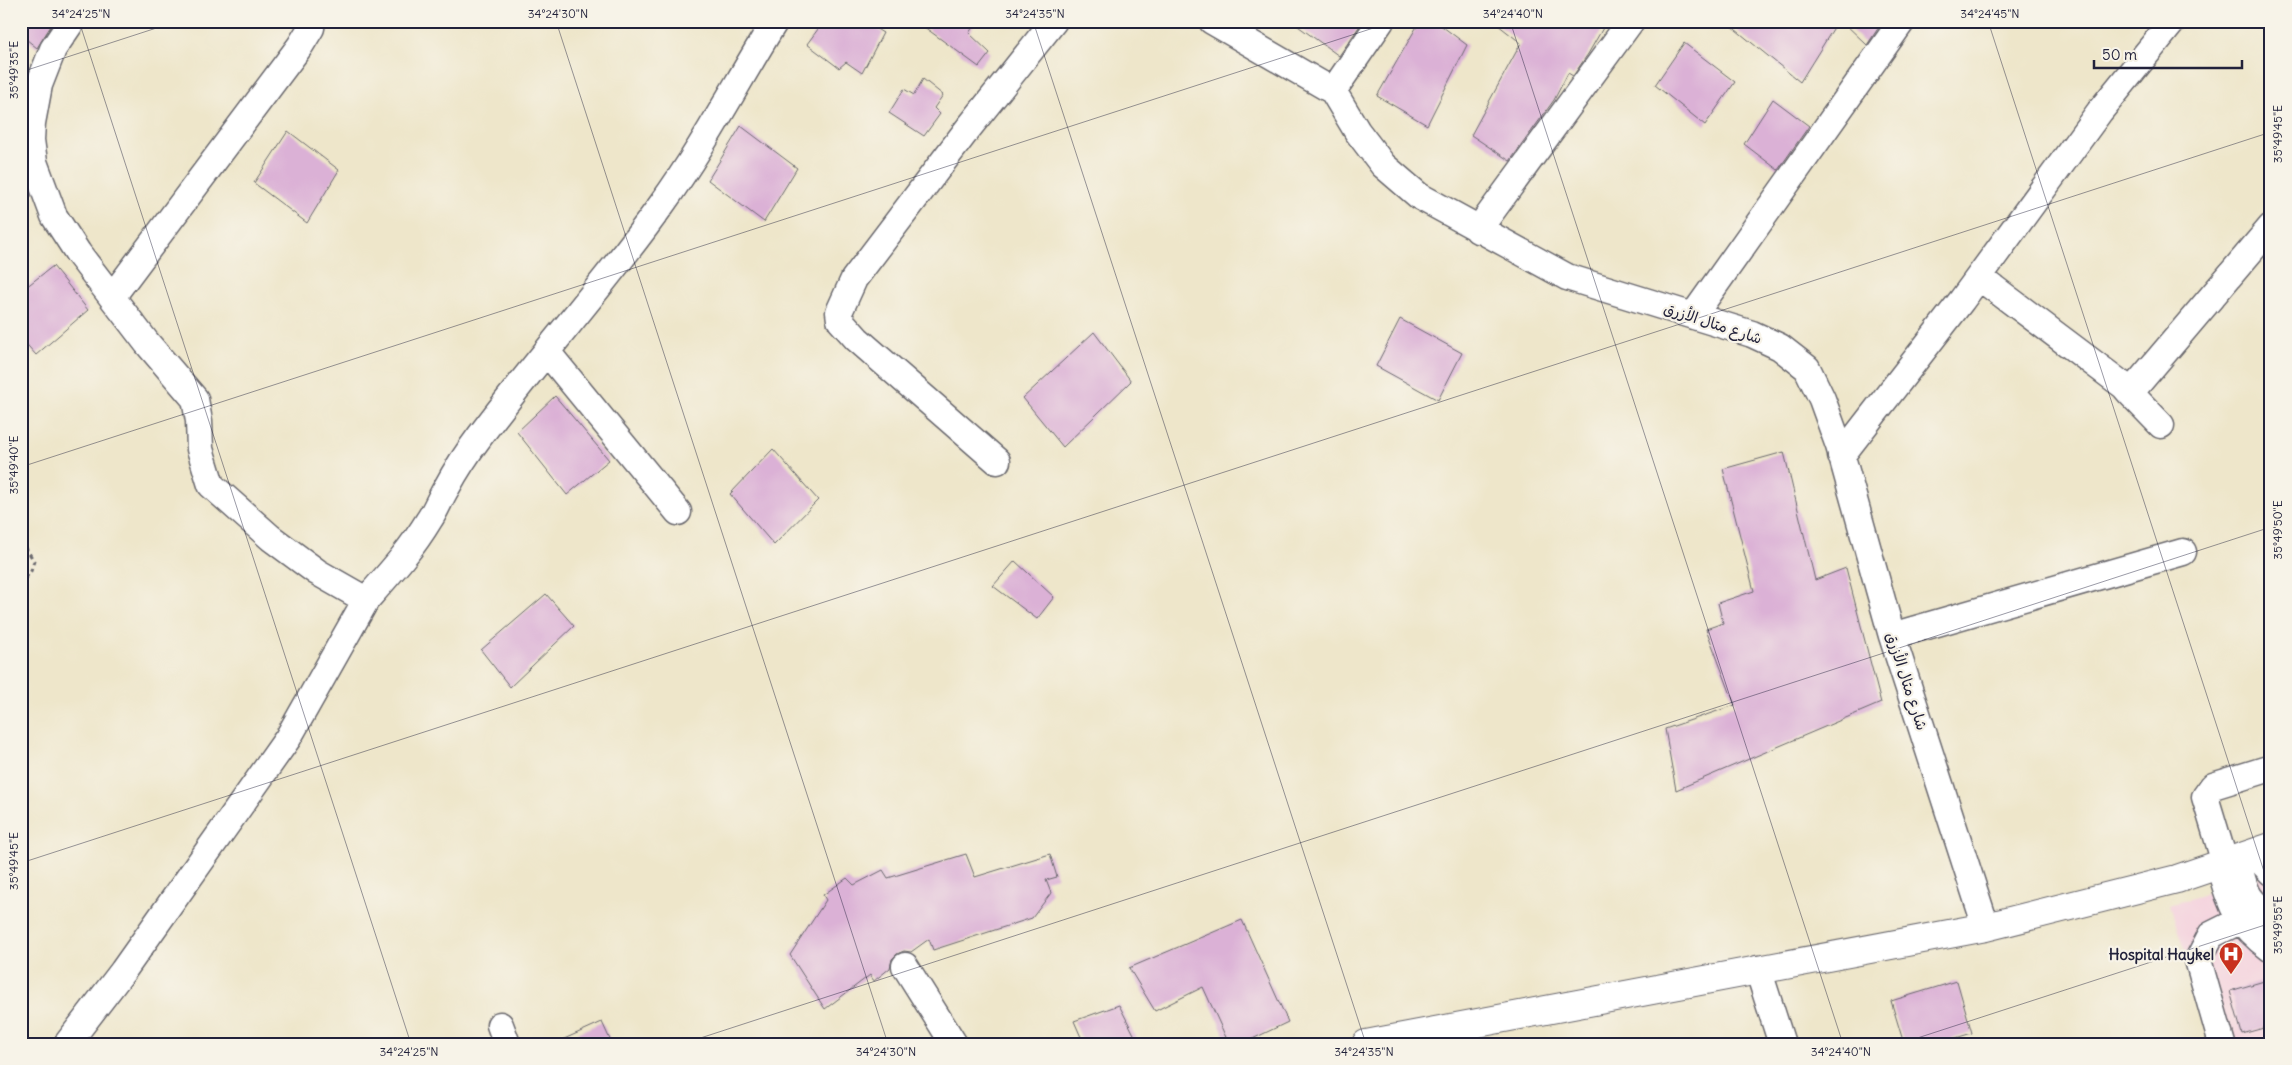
<svg xmlns="http://www.w3.org/2000/svg" width="2292" height="1065" font-family="Delius,'Playpen Sans Arabic',sans-serif">
	<style>
		.built { fill: #f4cfdd }
		.building { fill: #dbb1d6 }
		.lines { fill: none; stroke-linecap: round; stroke-linejoin: round }
		.minor-casing { stroke: #69676d; stroke-width: 29 }
		.major-casing { stroke: #69676d; stroke-width: 30 }
		.path { stroke: #69676d; stroke-width: 3; stroke-dasharray: 4 4; stroke-linecap: butt }
		.minor { stroke: #fff; stroke-width: 26 }
		.major { stroke: #fff; stroke-width: 28 }
		.ticks { fill: none; stroke: #22223b; stroke-width: 1; stroke-opacity: 0.45 }
		.labels { text-anchor: middle; dominant-baseline: central; stroke-width: 4.5; stroke-linejoin: round; paint-order: stroke }
		.street-label { font-size: 15px; fill: #22223b; stroke: #f7f3e8 }
		.poi-label { font-size: 15px; font-weight: bold; fill: #22223b; stroke: #f7f3e8; text-anchor: end }
		.neatline { fill: none; stroke: #22223b; stroke-width: 2 }
		.ticks-label { font-size: 12px; text-anchor: middle; fill: #22223b }
	</style>
	<rect width="100%" height="100%" fill="#f7f3e8"/>
	<filter id="ink" filterUnits="userSpaceOnUse"><feTurbulence type="fractalNoise" baseFrequency=".02" numOctaves="2"/><feDisplacementMap in="SourceGraphic" scale="10" xChannelSelector="R" yChannelSelector="G"/><feConvolveMatrix kernelMatrix="1 2 1 2 8 2 1 2 1" color-interpolation-filters="sRGB"/></filter>
	<filter id="wash" filterUnits="userSpaceOnUse"><feTurbulence type="fractalNoise" baseFrequency=".0096" numOctaves="4" result="noise"/><feDisplacementMap in="SourceGraphic" scale="20" xChannelSelector="R" yChannelSelector="G"/><feGaussianBlur stdDeviation="1.12" result="paint"/><feColorMatrix in="noise" values="0 0 0 0 0 0 0 0 0 0 0 0 0 0 0 0 0 1.4 0 .05"/><feComposite in="paint" operator="in"/></filter>
	<g filter="url(#wash)">
		<rect width="100%" height="100%" fill="#eee6ca"/>
		<path class="built" d="M 2271,874 L 2271,1044 L 2213,1044 L 2170,905 Z"/>
		<g id="blocks">
			<path class="building" d="M 21,21 L 54,21 L 37,48 L 21,35 Z
				M 824,21 L 864,21 L 883,33 L 862,73 L 846,62 L 839,68 L 807,44 Z
				M 916,21 L 977,21 L 969,33 L 990,53 L 979,67 Z
				M 1291,21 L 1363,21 L 1339,56 Z
				M 1420,21 L 1435,21 L 1467,45 L 1427,125 L 1377,96 Z
				M 1493,21 L 1607,21 L 1588,54 L 1573,76 L 1568,73 L 1554,100 L 1510,161 L 1471,135 L 1521,43 Z
				M 1725,21 L 1838,21 L 1800,82 Z
				M 1842,21 L 1883,21 L 1867,45 Z
				M 1684,43 L 1735,82 L 1705,125 L 1655,85 Z
				M 923,79 L 943,95 L 934,108 L 940,114 L 924,136 L 889,113 L 904,89 L 914,95 Z
				M 1773,99 L 1809,126 L 1778,170 L 1744,144 Z
				M 741,126 L 797,168 L 764,222 L 708,180 Z
				M 288,131 L 339,170 L 307,223 L 254,183 Z
				M 53,266 L 88,310 L 36,355 L 21,338 L 21,291 Z
				M 1400,319 L 1462,353 L 1438,400 L 1376,366 Z
				M 1094,332 L 1131,381 L 1063,447 L 1023,398 Z
				M 555,396 L 609,460 L 567,495 L 517,432 Z
				M 773,449 L 818,500 L 774,545 L 730,494 Z
				M 1784,452 L 1815,580 L 1846,568 L 1881,703 L 1676,790 L 1665,729 L 1735,705 L 1706,629 L 1723,623 L 1718,603 L 1754,591 L 1723,469 Z
				M 1015,561 L 1054,597 L 1037,619 L 993,586 Z
				M 546,594 L 574,626 L 510,687 L 481,650 Z
				M 966,854 L 975,877 L 1050,854 L 1057,877 L 1046,880 L 1051,893 L 1032,918 L 933,950 L 929,939 L 911,952 L 904,951 L 897,954 L 892,959 L 890,968 L 874,981 L 870,975 L 825,1009 L 790,955 L 826,900 L 823,895 L 847,878 L 854,885 L 883,870 L 888,878 Z
				M 1242,920 L 1288,1022 L 1242,1044 L 1229,1044 L 1203,987 L 1155,1011 L 1129,968 Z
				M 2271,979 L 2271,1026 L 2242,1034 L 2230,991 Z
				M 1957,981 L 1972,1033 L 1936,1044 L 1904,1044 L 1891,1001 Z
				M 1119,1005 L 1139,1044 L 1084,1044 L 1074,1021 Z
				M 602,1022 L 612,1044 L 553,1044 Z"/>
		</g>
	</g>
	<g filter="url(#ink)">
		<use href="#blocks" fill-opacity="0" stroke="#69676d" stroke-width="1"/>
		<g class="lines">
			<defs>
				<path id="minor" d="M 72,21 L 53,49 L 39,85 L 32,123 L 31,140 L 34,162 L 54,216 L 78,253 L 147,343 L 195,399 L 199,421 L 200,449 L 211,485 L 271,538 L 317,572 L 366,600 C 389,574 411,550 429,520 C 436,510 440,498 447,487 C 456,470 468,452 480,436 C 539,357 605,284 662,204 C 704,146 737,82 775,21
					M 1212,21 L 1333,91 L 1357,131 L 1383,165 L 1419,196 L 1567,277 L 1752,334 L 1780,347 L 1807,368 L 1822,399 L 1839,446 L 1892,636 L 1986,927
					M 1333,91 L 1381,21
					M 1478,230 L 1631,21
					M 1979,277 L 2124,386 L 2130,393 L 2271,227
					M 112,297 L 300,46 L 311,28 L 312,21
					M 1693,316 L 1902,21
					M 547,352 L 678,512
					M 2130,393 L 2161,425
					M 1841,456 L 1962,300 L 2100,111 L 2173,21
					M 997,461 L 857,339 L 840,320 L 839,312 L 854,279 L 967,130 L 1054,21
					M 1892,636 L 2183,552
					M 2254,853 L 2271,872
					M 2237,860 C 2245,887 2244,901 2271,914
					M 2225,863 L 2205,797 L 2213,786 L 2271,768
					M 2219,865 C 2232,907 2234,921 2271,949
					M 905,966 L 954,1044
					M 1758,969 L 1782,1044
					M 500,1025 L 507,1044
					M 67,1044 L 123,971 L 288,738 L 366,600
					M 2222,1044 L 2198,960 L 2211,935 L 2239,921"/>
				<path id="major" d="M 1366,1044 L 1986,927 L 2177,879 L 2271,847"/>
			</defs>
			<use href="#minor" class="minor-casing"/>
			<use href="#major" class="major-casing"/>
			<path class="path" d="M 21,540 L 34,561 L 31,571 L 21,584"/>
			<use href="#minor" class="minor"/>
			<use href="#major" class="major"/>
		</g>
	</g>
	<path class="ticks" d="M 79,21 L 411,1044M 556,21 L 888,1044M 1033,21 L 1366,1044M 1510,21 L 1843,1044M 1988,21 L 2271,893M 21,72 L 178,21M 21,467 L 1395,21M 21,863 L 2271,132M 682,1044 L 2271,527M 1899,1044 L 2271,923"/>
	<defs>
		<symbol id="hospital-pin" viewBox="-11 -11 22 30"><path d="M0 17L-7.5 6A9.5 9.5 0 1 1 7.5 6Z" fill="#c8321e" stroke="#f7f3e8"/><path d="M-5-5h3v3.5h4V-5h3V5h-3V1.5h-4V5h-3Z" fill="#fff"/></symbol>
	</defs>
	<g fill-rule="evenodd">
		<use href="#hospital-pin" x="2217" y="940" width="28" height="38"/>
	</g>
	<g class="labels">
		<g class="street-label">
			<text transform="translate(1713 323) rotate(18)">شارع متال الأزرق</text>
			<text transform="translate(1907 681) rotate(72)">شارع متال الأزرق</text>
		</g>
		<g class="poi-label">
			<text x="2214" y="954">Hospital Haykel</text>
		</g>
	</g>
	<rect width="2292" height="1065" fill="none" stroke="#f7f3e8" stroke-width="55"/>
	<path d="M2094 60v8h148v-8" fill="none" stroke="#22223b" stroke-width="2.5"/>
	<text x="2102" y="60" font-size="15" fill="#22223b" stroke="#f7f3e8" stroke-width="4" paint-order="stroke">50 m</text>
	<rect x="28" y="28" width="2236" height="1010" class="neatline"/>
	<g class="ticks-label">
		<text x="81" y="18">34°24'25"N</text>
		<text x="558" y="18">34°24'30"N</text>
		<text x="1035" y="18">34°24'35"N</text>
		<text x="1513" y="18">34°24'40"N</text>
		<text x="1990" y="18">34°24'45"N</text>
		<text transform="translate(14 70) rotate(-90)" y="4">35°49'35"E</text>
		<text transform="translate(2278 134) rotate(-90)" y="4">35°49'45"E</text>
		<text transform="translate(14 465) rotate(-90)" y="4">35°49'40"E</text>
		<text transform="translate(2278 530) rotate(-90)" y="4">35°49'50"E</text>
		<text transform="translate(14 861) rotate(-90)" y="4">35°49'45"E</text>
		<text transform="translate(2278 925) rotate(-90)" y="4">35°49'55"E</text>
		<text x="409" y="1056">34°24'25"N</text>
		<text x="886" y="1056">34°24'30"N</text>
		<text x="1364" y="1056">34°24'35"N</text>
		<text x="1841" y="1056">34°24'40"N</text>
	</g>
</svg>
